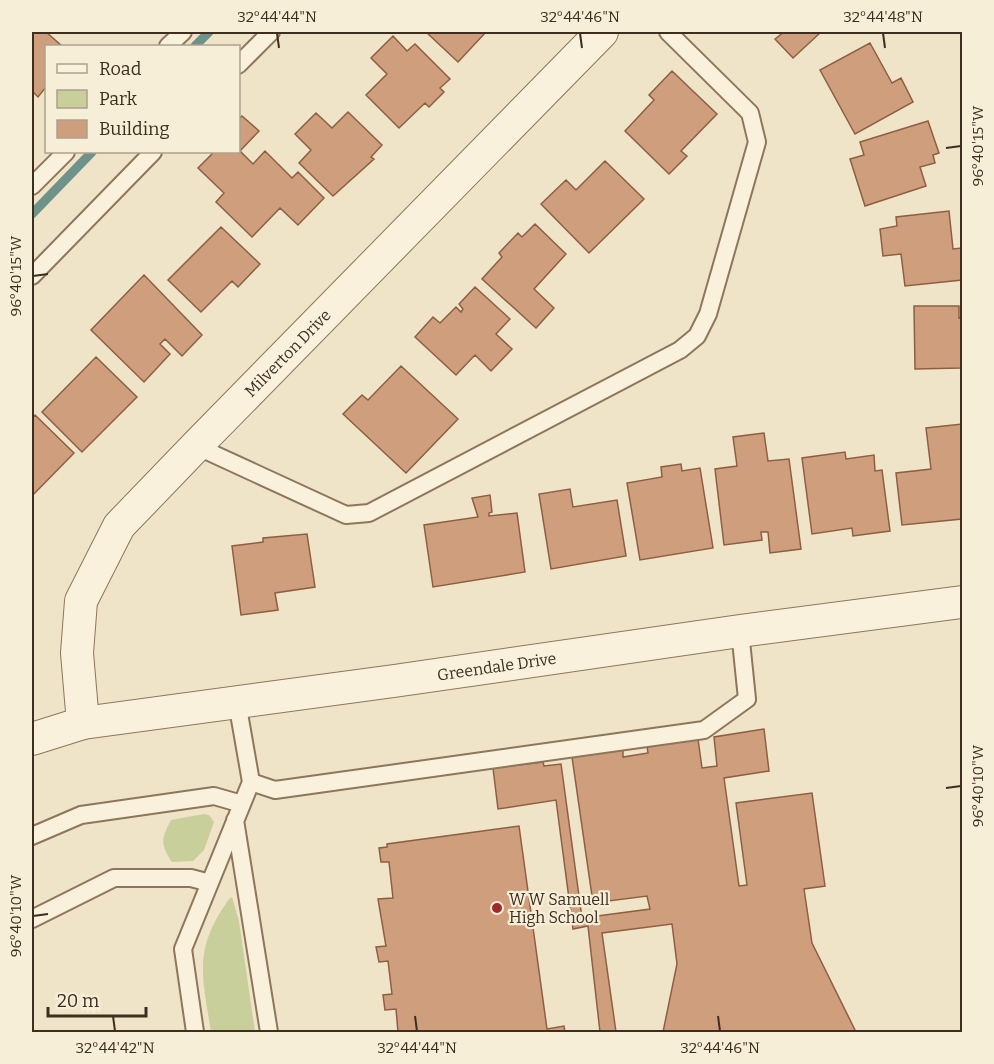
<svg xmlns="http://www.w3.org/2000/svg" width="994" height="1064" font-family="Bitter,serif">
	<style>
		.green { fill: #c9cf9b }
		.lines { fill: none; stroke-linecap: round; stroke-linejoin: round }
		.stream { stroke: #6f938a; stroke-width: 9 }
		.building { fill: #cf9f7d; stroke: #8d5f41; stroke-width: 1.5 }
		.service-casing { stroke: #8d765c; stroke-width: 20 }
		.minor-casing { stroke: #8d765c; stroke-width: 34 }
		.service { stroke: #faf1dc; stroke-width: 16 }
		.minor { stroke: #faf1dc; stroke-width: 32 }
		.ticks { fill: none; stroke: #3d2e20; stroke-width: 2 }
		.poi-dot { fill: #9e2a2b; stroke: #f7eed8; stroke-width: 2 }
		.labels { text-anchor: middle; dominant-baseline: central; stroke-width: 4.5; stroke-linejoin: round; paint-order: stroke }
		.street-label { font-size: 16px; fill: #3d2e20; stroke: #f7eed8 }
		.poi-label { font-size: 16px; fill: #3d2e20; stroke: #f7eed8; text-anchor: start }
		.neatline { fill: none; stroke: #3d2e20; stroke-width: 2 }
		.ticks-label { font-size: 15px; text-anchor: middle; fill: #3d2e20 }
	</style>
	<rect width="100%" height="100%" fill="#f0e4c8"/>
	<path class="green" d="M 204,814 L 209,815 L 214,822 L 204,850 L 193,861 L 172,862 C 160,844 161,839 171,820 Z
		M 232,897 L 239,921 L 255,1032 L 211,1032 C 202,974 193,950 229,899 Z"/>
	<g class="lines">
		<path class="stream" d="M 195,46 L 209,32
			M 32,214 L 92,152"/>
	</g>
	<path class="building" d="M 32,32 L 46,32 L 62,46 L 46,46 L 46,87 L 38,97 L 32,91 Z
		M 426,32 L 486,32 L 458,62 Z
		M 784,32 L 821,32 L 793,58 L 775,39 Z
		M 393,36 L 407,51 L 415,44 L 450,79 L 440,88 L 444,92 L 429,107 L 425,103 L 399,128 L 366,95 L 387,74 L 371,58 Z
		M 870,43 L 892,83 L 901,78 L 913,102 L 855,134 L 820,70 Z
		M 672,71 L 717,114 L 681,151 L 687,156 L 669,174 L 625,131 L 654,100 L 649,95 Z
		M 348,112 L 382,145 L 371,157 L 374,159 L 333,196 L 299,163 L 311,150 L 295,134 L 316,113 L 332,128 Z
		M 242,116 L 259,131 L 240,151 L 253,164 L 265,151 L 292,178 L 298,172 L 324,198 L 298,225 L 280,208 L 252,237 L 216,202 L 224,193 L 198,168 L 214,152 L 238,152 L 238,120 Z
		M 928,121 L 939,153 L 933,155 L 935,163 L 920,167 L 926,186 L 865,206 L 850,159 L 864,155 L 860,142 Z
		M 605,161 L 644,199 L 589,253 L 541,204 L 566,180 L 576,190 Z
		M 949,211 L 953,249 L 961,248 L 962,280 L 905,286 L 901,254 L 883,256 L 880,229 L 897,226 L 896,217 Z
		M 535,224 L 566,254 L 534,289 L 554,308 L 536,328 L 482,279 L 502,257 L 499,253 L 518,233 L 522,237 Z
		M 221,227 L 260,264 L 238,287 L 232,281 L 201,312 L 168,280 Z
		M 144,275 L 202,335 L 182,356 L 165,339 L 160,344 L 170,354 L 144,382 L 91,330 Z
		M 475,287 L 510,319 L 496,334 L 512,349 L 491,371 L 475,355 L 456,375 L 415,337 L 433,317 L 440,323 L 456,307 L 461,312 L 463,309 L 459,304 Z
		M 914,306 L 959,306 L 959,318 L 962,317 L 961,368 L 915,369 Z
		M 96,357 L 137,397 L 82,452 L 42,412 Z
		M 401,366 L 458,419 L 406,473 L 343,414 L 362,395 L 368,400 Z
		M 35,415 L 74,453 L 32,496 L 32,418 Z
		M 962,424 L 962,519 L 902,525 L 896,473 L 931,469 L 926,428 Z
		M 764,433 L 768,461 L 789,459 L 801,549 L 770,553 L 768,532 L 761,532 L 762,540 L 724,545 L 715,469 L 737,466 L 733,437 Z
		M 845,452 L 846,459 L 874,455 L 875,471 L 882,470 L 890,531 L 853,536 L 852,528 L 812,534 L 802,458 Z
		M 681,464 L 682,471 L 700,468 L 713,548 L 640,560 L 627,483 L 662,477 L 661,467 Z
		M 570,489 L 573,507 L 617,500 L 626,556 L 551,569 L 539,494 Z
		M 490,495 L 492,512 L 489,513 L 489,516 L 517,513 L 525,572 L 433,587 L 424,525 L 478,517 L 472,498 Z
		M 307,534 L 315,587 L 275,593 L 278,610 L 241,615 L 232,546 L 263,542 L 263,538 Z
		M 764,729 L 769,771 L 724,778 L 739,886 L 747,885 L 736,803 L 812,793 L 825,886 L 804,889 L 812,943 L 856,1032 L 663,1032 L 677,964 L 672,924 L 602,933 L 616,1032 L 600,1032 L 588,926 L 573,929 L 556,800 L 498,809 L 493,768 L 543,762 L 544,766 L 561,764 L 582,918 L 650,909 L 647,896 L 593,903 L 572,757 L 623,750 L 623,757 L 648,753 L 647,746 L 698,739 L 702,768 L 717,766 L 714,737 Z
		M 519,826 L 547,1029 L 564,1026 L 565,1032 L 398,1032 L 396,1009 L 385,1010 L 383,995 L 392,994 L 388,961 L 379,962 L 376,947 L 386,946 L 378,899 L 393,898 L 389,862 L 381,862 L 379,848 L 387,847 L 387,844 Z"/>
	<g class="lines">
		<defs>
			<path id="service" d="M 168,46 L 183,32
				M 238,65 L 271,32
				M 32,186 L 66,152
				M 32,276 L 153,152
				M 196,446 L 346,515 L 369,513 L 680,350 L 697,336 L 708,314 L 757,142 L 750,113 L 668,32
				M 251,782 L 275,790 L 704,730 L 747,699 L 740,631
				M 235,820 L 269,1032
				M 32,836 L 81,815 L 214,796 L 242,804
				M 32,919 L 114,878 L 191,878 L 210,883
				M 195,1032 L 183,949 L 251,782 L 237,702"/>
			<g id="minor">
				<path id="s1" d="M 83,723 L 77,653 L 81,601 L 119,526 L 196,446 L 602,32"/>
				<path id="s2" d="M 32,739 L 83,723 L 394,681 L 740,631 L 962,602"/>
			</g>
		</defs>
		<use href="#service" class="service-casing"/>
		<use href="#minor" class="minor-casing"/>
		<use href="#service" class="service"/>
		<use href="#minor" class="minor"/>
	</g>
	<path class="ticks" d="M 277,33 L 279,48M 580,33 L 582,48M 883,33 L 885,48M 946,148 L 961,146M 33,276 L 48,274M 946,788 L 961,786M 33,916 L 48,914M 113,1016 L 115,1031M 415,1016 L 417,1031M 718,1016 L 720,1031"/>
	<circle class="poi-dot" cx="497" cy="908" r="6"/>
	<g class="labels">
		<g class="street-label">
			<text stroke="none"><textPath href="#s1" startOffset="448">Milverton Drive</textPath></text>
			<text stroke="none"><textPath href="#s2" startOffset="471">Greendale Drive</textPath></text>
		</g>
		<g class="poi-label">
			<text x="509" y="899">W W Samuell<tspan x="509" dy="18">High School</tspan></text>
		</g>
	</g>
	<rect width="994" height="1064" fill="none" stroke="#f7eed8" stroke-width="66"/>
	<rect x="45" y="45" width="195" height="108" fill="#f7eed8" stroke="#ada18e" stroke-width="1.5"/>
	<rect x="57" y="64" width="30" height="9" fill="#faf1dc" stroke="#ada18e" stroke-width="1.5"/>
	<text x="99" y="75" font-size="18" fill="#3d2e20">Road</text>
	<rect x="57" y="90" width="30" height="18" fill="#c9cf9b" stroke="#ada18e" stroke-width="1.5"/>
	<text x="99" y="105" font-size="18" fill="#3d2e20">Park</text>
	<rect x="57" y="120" width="30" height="18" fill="#cf9f7d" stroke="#ada18e" stroke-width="1.5"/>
	<text x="99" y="135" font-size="18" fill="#3d2e20">Building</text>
	<path d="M48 1007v9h98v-9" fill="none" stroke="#3d2e20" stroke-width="3"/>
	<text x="57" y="1007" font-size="18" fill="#3d2e20" stroke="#f7eed8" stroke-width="4.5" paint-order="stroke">20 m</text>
	<rect x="33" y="33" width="928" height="998" class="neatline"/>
	<g class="ticks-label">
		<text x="277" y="22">32°44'44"N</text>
		<text x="580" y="22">32°44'46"N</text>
		<text x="883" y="22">32°44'48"N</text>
		<text transform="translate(978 146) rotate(-90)" y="5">96°40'15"W</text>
		<text transform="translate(16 276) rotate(-90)" y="5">96°40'15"W</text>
		<text transform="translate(978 786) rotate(-90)" y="5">96°40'10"W</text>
		<text transform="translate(16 916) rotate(-90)" y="5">96°40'10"W</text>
		<text x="115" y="1053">32°44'42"N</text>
		<text x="417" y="1053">32°44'44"N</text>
		<text x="720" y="1053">32°44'46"N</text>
	</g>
</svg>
